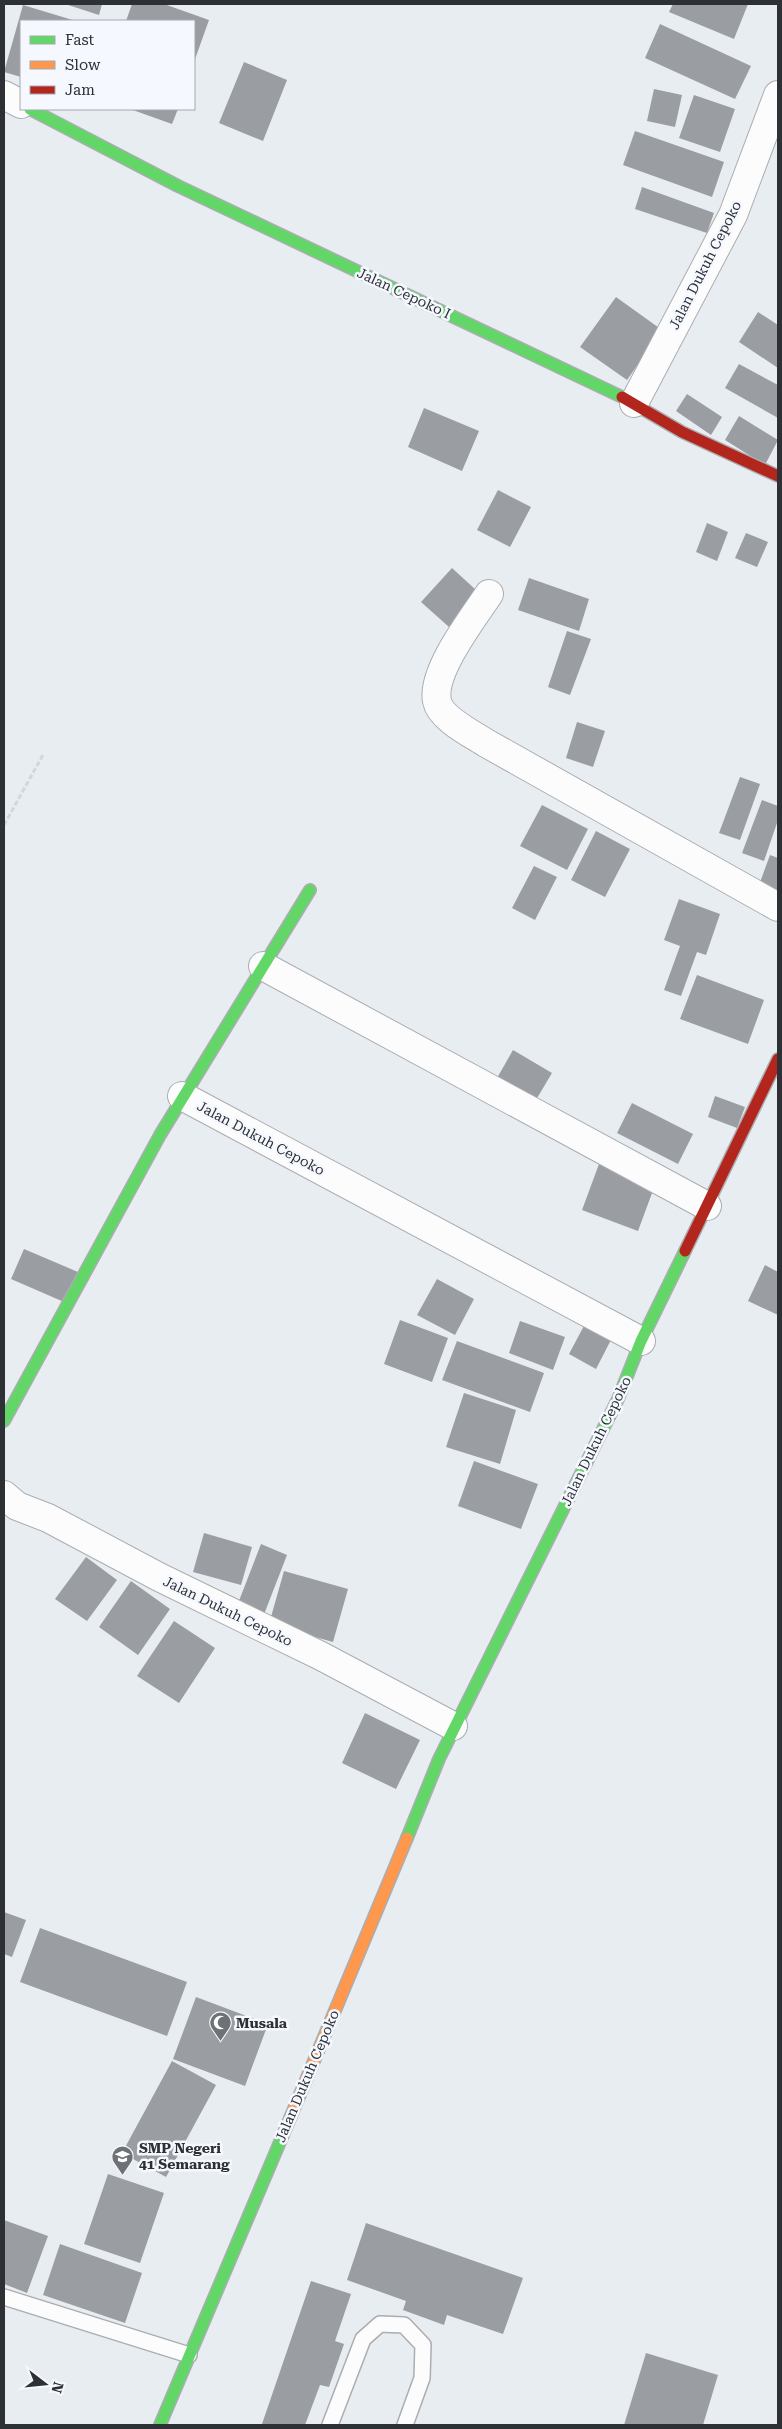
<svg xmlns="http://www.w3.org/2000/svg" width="782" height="2429" font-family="'Roboto Serif',serif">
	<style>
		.building { fill: #9a9ea2 }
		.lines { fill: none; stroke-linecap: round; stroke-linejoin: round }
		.lane-casing { stroke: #aaadb1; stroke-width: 18 }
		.street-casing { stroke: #aaadb1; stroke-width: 30 }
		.fast-casing { stroke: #aaadb1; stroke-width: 14 }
		.slow-casing { stroke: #aaadb1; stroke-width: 14 }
		.jam-casing { stroke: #aaadb1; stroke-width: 14 }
		.path { stroke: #d4d6d8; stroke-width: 3; stroke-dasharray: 5 2.5; stroke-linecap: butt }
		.lane { stroke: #fcfcfd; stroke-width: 15 }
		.street { stroke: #fcfcfd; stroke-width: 28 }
		.fast { stroke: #63d668; stroke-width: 11 }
		.slow { stroke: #ff974d; stroke-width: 11 }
		.jam { stroke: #b3261e; stroke-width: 11 }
		.labels { text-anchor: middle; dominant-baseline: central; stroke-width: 5; stroke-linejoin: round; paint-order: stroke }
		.street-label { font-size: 14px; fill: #2d3034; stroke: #f5f9ff }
		.poi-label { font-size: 14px; font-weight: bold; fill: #2d3034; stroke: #f5f9ff; text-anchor: start }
	</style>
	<rect width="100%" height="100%" fill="#e8edf2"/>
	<path class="building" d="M 65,4 L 102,4 L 99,15 Z
		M 132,4 L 164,4 L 209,20 L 194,62 L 194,21 L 126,21 Z
		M 673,4 L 748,4 L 734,39 L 669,12 Z
		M 23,5 L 76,21 L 21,21 L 21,77 L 4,72 Z
		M 660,24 L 751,66 L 735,99 L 645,58 Z
		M 244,62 L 287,80 L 263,141 L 219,123 Z
		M 654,89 L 682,95 L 675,127 L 647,121 Z
		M 694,95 L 735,109 L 720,152 L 679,138 Z
		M 130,109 L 178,109 L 172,124 Z
		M 635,131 L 724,162 L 712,197 L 623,165 Z
		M 642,187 L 714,213 L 707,233 L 635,209 Z
		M 616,297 L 662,330 L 627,380 L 580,347 Z
		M 758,312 L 778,325 L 778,368 L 739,342 Z
		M 739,364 L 778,385 L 778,418 L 725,388 Z
		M 687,394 L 722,417 L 711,435 L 676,411 Z
		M 424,408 L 479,431 L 462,471 L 408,447 Z
		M 739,416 L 778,440 L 765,465 L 725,440 Z
		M 498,490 L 531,507 L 510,547 L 477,530 Z
		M 707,523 L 728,532 L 717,561 L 696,552 Z
		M 746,533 L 768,542 L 757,567 L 735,558 Z
		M 452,568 L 488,601 L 458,635 L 421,602 Z
		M 529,578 L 589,599 L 579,631 L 518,610 Z
		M 567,631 L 591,639 L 570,695 L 548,687 Z
		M 577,722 L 605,731 L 593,767 L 566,758 Z
		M 740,777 L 760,784 L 740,840 L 719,833 Z
		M 762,800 L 778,806 L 778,820 L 764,861 L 742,853 Z
		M 542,805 L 588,829 L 567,870 L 520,846 Z
		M 596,831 L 630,849 L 605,897 L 571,880 Z
		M 770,855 L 778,858 L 778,892 L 759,885 Z
		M 534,866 L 557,877 L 535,920 L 512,908 Z
		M 679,899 L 720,914 L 706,955 L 697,952 L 681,996 L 664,990 L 680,946 L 664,940 Z
		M 697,975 L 764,1000 L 748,1044 L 680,1019 Z
		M 513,1050 L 552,1073 L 530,1110 L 492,1087 Z
		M 715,1096 L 745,1107 L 737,1128 L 708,1117 Z
		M 632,1103 L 693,1134 L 678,1164 L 617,1133 Z
		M 599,1164 L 655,1185 L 638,1231 L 582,1210 Z
		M 24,1249 L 78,1272 L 64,1302 L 11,1279 Z
		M 765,1265 L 778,1272 L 778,1315 L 748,1301 Z
		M 437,1279 L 474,1299 L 455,1335 L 417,1315 Z
		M 400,1320 L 448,1338 L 432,1382 L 384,1364 Z
		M 520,1321 L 565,1337 L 553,1370 L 509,1353 Z
		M 586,1322 L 613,1336 L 596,1369 L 569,1354 Z
		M 457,1341 L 544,1373 L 530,1412 L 442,1380 Z
		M 464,1393 L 516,1410 L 500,1464 L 446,1447 Z
		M 474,1461 L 538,1484 L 521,1529 L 458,1506 Z
		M 204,1533 L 252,1547 L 241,1585 L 193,1572 Z
		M 261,1544 L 287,1555 L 263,1617 L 237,1606 Z
		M 86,1557 L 117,1580 L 87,1621 L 55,1599 Z
		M 284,1571 L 348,1589 L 333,1642 L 269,1624 Z
		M 131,1581 L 170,1609 L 138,1655 L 99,1627 Z
		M 174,1621 L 215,1648 L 179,1703 L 137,1676 Z
		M 365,1713 L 420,1740 L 396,1789 L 342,1763 Z
		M 4,1912 L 26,1920 L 12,1957 L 4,1954 Z
		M 40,1928 L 187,1982 L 167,2036 L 20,1982 Z
		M 196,1997 L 268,2024 L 245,2086 L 173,2059 Z
		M 172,2061 L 216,2085 L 166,2177 L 122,2153 Z
		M 108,2174 L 164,2193 L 140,2263 L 84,2244 Z
		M 4,2220 L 48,2236 L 27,2293 L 4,2284 Z
		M 366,2223 L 523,2278 L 503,2334 L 447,2315 L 444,2325 L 403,2310 L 406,2301 L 347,2280 Z
		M 60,2244 L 142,2273 L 125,2323 L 43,2295 Z
		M 311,2281 L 351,2294 L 335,2341 L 344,2344 L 329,2387 L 320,2385 L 305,2425 L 266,2425 L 262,2424 Z
		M 646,2353 L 718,2375 L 703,2425 L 624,2425 Z"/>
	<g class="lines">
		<defs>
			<path id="lane" d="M 4,2297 L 189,2355
				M 330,2425 L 363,2339 L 380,2324 L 404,2325 L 423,2345 L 422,2378 L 405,2425"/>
			<path id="street" d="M 4,95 L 21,104
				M 634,403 L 733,215 L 778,95
				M 489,594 C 473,618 431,672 437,701 C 440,718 472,734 486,743 L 778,907
				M 263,966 L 707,1206
				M 182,1096 L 641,1341
				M 4,1495 L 17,1506 L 48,1518 L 159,1577 L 321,1656 L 453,1726"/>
			<path id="fast" d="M 30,109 L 178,186 L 622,397
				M 4,1421 L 160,1135 L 310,890
				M 407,1838 L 439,1759 L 618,1399 L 641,1341 L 685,1251
				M 160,2425 L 291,2116"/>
			<path id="slow" d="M 291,2116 L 407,1838"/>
			<path id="jam" d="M 622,397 L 682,432 L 778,476
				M 685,1251 L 778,1059"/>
		</defs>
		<use href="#lane" class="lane-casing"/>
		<use href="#street" class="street-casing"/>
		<use href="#fast" class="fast-casing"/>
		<use href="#slow" class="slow-casing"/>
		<use href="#jam" class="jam-casing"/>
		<path class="path" d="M 4,825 L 44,753"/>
		<use href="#lane" class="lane"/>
		<use href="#street" class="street"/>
		<use href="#fast" class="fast"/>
		<use href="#slow" class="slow"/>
		<use href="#jam" class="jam"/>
	</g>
	<defs>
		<symbol id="mosque-pin" viewBox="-11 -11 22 30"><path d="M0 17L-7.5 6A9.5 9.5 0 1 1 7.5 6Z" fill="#6e7276" stroke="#f5f9ff"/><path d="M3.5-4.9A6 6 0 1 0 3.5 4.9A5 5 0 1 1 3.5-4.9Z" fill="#fff"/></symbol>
		<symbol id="school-pin" viewBox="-11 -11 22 30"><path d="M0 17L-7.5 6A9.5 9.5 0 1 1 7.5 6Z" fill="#6e7276" stroke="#f5f9ff"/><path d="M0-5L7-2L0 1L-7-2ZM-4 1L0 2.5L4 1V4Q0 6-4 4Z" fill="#fff"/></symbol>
	</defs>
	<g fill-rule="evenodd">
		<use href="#mosque-pin" x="208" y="2010" width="25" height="34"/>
		<use href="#school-pin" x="110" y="2144" width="25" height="34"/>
	</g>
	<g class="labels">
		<g class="street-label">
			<text transform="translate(705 265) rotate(-63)">Jalan Dukuh Cepoko</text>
			<text transform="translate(404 293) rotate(25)">Jalan Cepoko I</text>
			<text transform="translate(261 1138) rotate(28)">Jalan Dukuh Cepoko</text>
			<text transform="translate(596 1441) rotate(-64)">Jalan Dukuh Cepoko</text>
			<text transform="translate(228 1611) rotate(26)">Jalan Dukuh Cepoko</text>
			<text transform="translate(307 2076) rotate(-67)">Jalan Dukuh Cepoko</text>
		</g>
		<g class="poi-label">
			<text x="236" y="2023">Musala</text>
			<text x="139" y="2148">SMP Negeri<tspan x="139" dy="16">41 Semarang</tspan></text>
		</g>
	</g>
	<rect width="782" height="2429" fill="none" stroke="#2d3034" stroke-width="10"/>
	<rect x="20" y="20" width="175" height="90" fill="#f5f9ff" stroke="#a5a9ae"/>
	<rect x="30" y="36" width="25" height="8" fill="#63d668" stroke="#a5a9ae"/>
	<text x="65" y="45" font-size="15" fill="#2d3034">Fast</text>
	<rect x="30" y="61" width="25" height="8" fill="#ff974d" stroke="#a5a9ae"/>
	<text x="65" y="70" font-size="15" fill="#2d3034">Slow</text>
	<rect x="30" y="86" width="25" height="8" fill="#b3261e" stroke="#a5a9ae"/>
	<text x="65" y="95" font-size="15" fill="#2d3034">Jam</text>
	<g transform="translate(45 2384) rotate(106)" stroke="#f5f9ff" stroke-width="4" paint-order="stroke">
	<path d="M0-4L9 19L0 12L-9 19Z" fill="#2d3034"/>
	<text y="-8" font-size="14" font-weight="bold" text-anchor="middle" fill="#2d3034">N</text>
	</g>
</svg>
